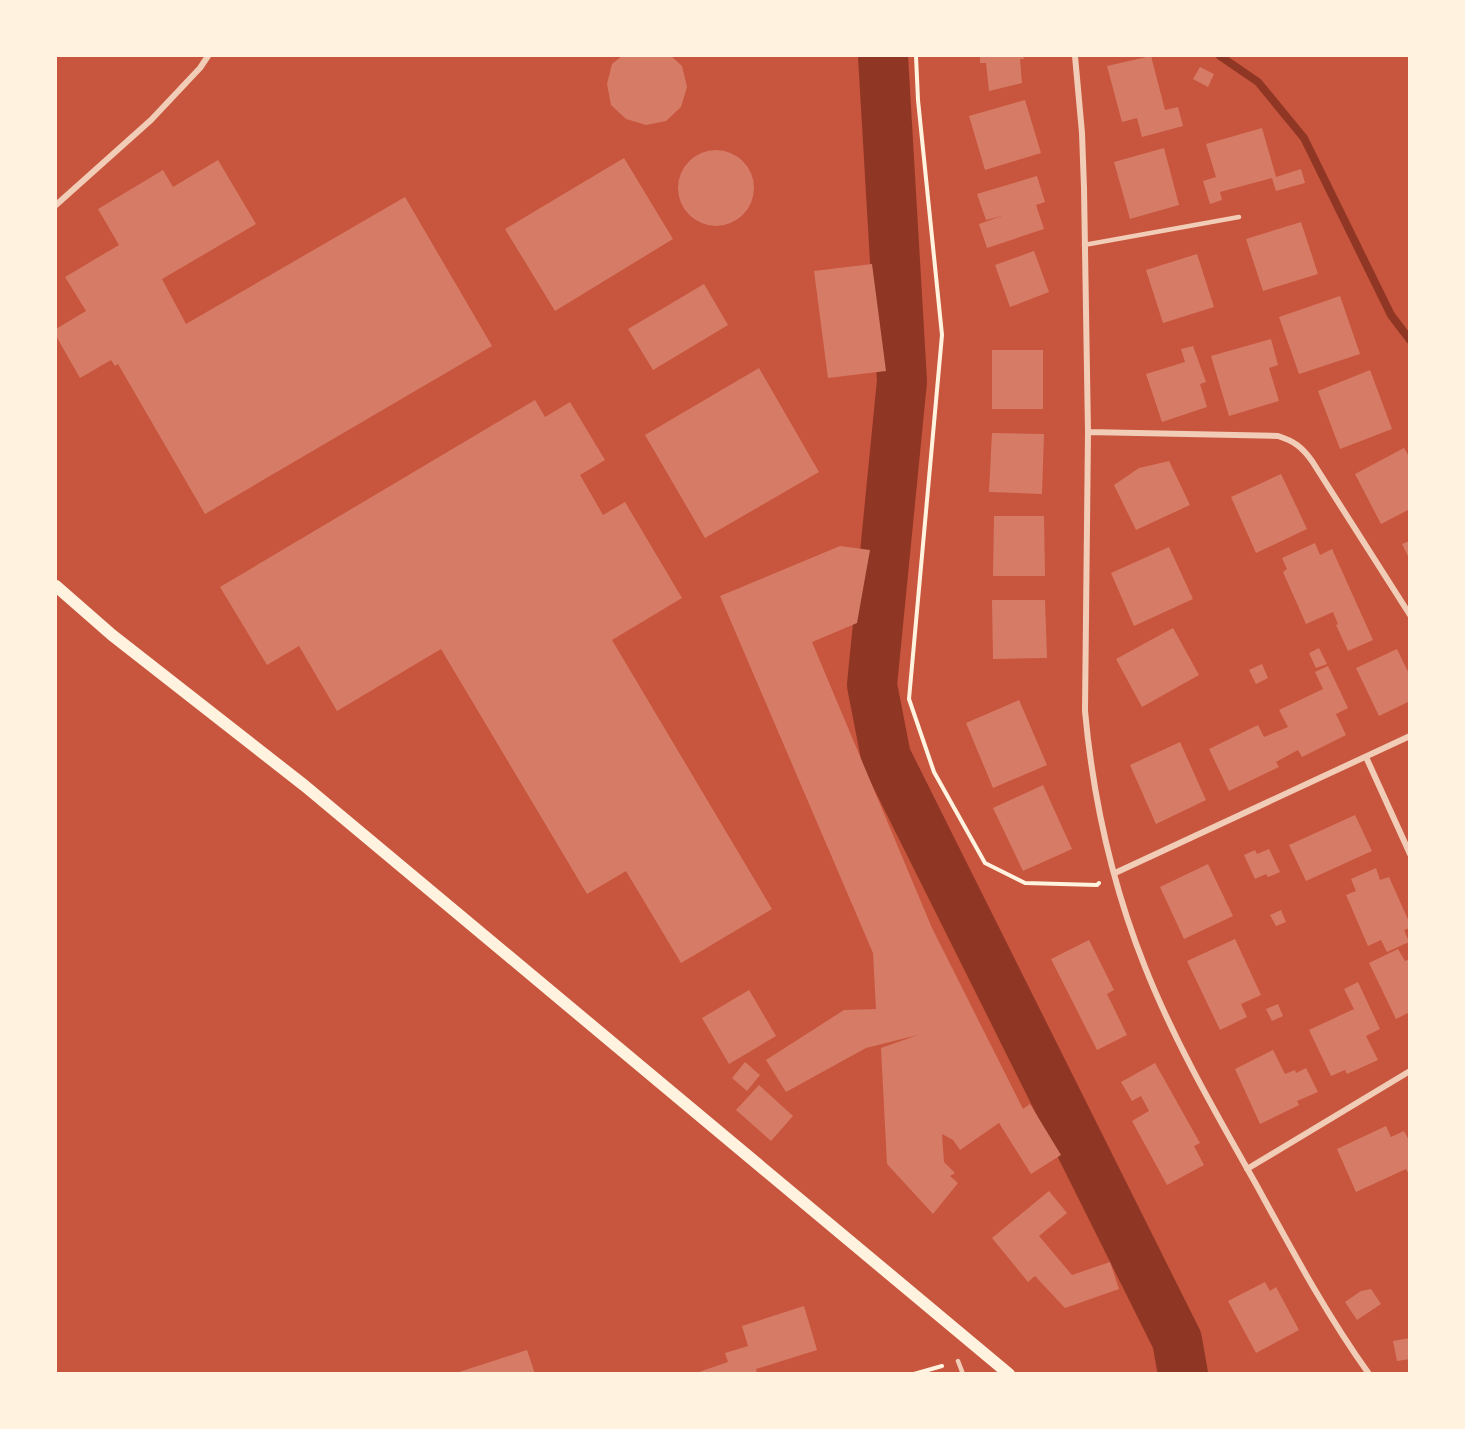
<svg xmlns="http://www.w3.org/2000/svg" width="1465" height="1429" font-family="'PT Sans Narrow',sans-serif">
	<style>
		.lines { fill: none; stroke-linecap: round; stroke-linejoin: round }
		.stream { stroke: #8f3625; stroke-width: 8 }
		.river { stroke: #8f3625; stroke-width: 50 }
		.building { fill: #d67c66 }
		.path { stroke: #fff3e0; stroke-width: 4 }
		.service { stroke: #f1ccb7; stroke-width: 4.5 }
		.minor { stroke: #f1ccb7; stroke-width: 6 }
		.secondary { stroke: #fff3e0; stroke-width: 12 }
	</style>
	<rect width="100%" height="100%" fill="#c8553d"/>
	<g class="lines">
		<path class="stream" d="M 1220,56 L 1258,82 L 1304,138 L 1391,315 L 1410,340"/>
		<path class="river" d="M 883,56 L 902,381 L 872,685 L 886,757 L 1177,1340 L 1183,1374"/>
	</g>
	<path class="building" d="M 622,56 L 671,56 L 682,66 L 687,87 L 681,107 L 666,121 L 646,125 L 626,119 L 611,105 L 607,84 L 612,64 Z
		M 980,56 L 1023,56 L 1024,59 L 1020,59 L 1022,83 L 989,91 L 986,63 L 980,63 Z
		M 1151,56 L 1165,110 L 1178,107 L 1183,126 L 1142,137 L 1137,118 L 1122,122 L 1107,66 Z
		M 1200,67 L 1214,74 L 1208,87 L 1193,79 Z
		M 1025,100 L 1041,153 L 985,170 L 969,116 Z
		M 1262,128 L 1276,177 L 1301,169 L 1305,183 L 1276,191 L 1272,178 L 1220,192 L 1222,200 L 1210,204 L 1203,181 L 1216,177 L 1206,144 Z
		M 1164,148 L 1179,205 L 1130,219 L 1114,162 Z
		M678 188a38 38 0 1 1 76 0a38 38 0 1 1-76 0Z
		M 624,158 L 673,239 L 555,311 L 505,229 Z
		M 218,160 L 256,224 L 162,279 L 186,324 L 405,197 L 492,346 L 205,514 L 118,364 L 115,366 L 111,360 L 80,378 L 56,336 L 56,329 L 86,311 L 65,277 L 119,245 L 98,209 L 163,170 L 173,187 Z
		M 1037,176 L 1045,202 L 1036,205 L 1044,229 L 987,248 L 979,224 L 1002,216 L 986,220 L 977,194 Z
		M 1301,222 L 1318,274 L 1263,291 L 1246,239 Z
		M 1034,251 L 1049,292 L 1010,307 L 995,265 Z
		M 1197,254 L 1214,307 L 1163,323 L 1146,270 Z
		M 872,264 L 886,371 L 828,378 L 814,271 Z
		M 704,284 L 728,325 L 653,370 L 628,329 Z
		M 1340,296 L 1360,354 L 1299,374 L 1279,317 Z
		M 1271,339 L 1278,365 L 1269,368 L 1279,401 L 1229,416 L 1211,356 Z
		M 1193,346 L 1206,382 L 1200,384 L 1207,407 L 1162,422 L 1146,374 L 1185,362 L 1181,349 Z
		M 992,350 L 1043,350 L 1043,409 L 992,409 Z
		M 759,368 L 819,472 L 705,538 L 645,435 Z
		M 1370,370 L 1392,429 L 1340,449 L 1318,391 Z
		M 535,400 L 545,417 L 570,402 L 605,460 L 580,475 L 603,515 L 625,502 L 682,598 L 612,640 L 772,909 L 681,963 L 626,871 L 587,894 L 441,649 L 337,711 L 299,646 L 267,665 L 220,587 Z
		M 992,433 L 1044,434 L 1042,494 L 989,492 Z
		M 1404,448 L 1410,458 L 1410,509 L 1381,524 L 1355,474 Z
		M 1169,461 L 1190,505 L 1136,530 L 1114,485 L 1139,468 Z
		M 1281,474 L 1307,529 L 1256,553 L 1231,497 Z
		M 994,516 L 1044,516 L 1045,576 L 993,576 Z
		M 1410,541 L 1410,560 L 1402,544 Z
		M 1315,543 L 1320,555 L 1332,549 L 1373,640 L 1348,651 L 1336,625 L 1338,624 L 1333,612 L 1306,624 L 1283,572 L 1287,569 L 1282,558 Z
		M 840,546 L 870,550 L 857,623 L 812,642 L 932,928 L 1023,1109 L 1030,1104 L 1061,1155 L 1031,1174 L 999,1123 L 960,1150 L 953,1140 L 942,1134 L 944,1162 L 955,1173 L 950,1176 L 958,1183 L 933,1214 L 887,1164 L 881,1048 L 918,1035 L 866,1048 L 786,1092 L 766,1060 L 844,1010 L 876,1009 L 873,953 L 720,596 Z
		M 1169,547 L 1193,599 L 1134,626 L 1111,573 Z
		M 992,600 L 1045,600 L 1047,658 L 993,659 Z
		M 1173,628 L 1199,675 L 1142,707 L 1116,659 Z
		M 1319,648 L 1327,664 L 1316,668 L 1309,653 Z
		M 1397,649 L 1410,676 L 1410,701 L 1379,716 L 1356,668 Z
		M 1262,664 L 1268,678 L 1256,684 L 1249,670 Z
		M 1328,666 L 1348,708 L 1336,714 L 1346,735 L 1302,757 L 1298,750 L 1276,762 L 1279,767 L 1229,791 L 1209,749 L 1258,725 L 1264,737 L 1288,727 L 1279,710 L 1323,689 L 1315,672 Z
		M 1019,700 L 1047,765 L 993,788 L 966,723 Z
		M 1180,742 L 1206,800 L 1156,824 L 1130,765 Z
		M 1043,785 L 1072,849 L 1023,871 L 993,808 Z
		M 1355,815 L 1372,851 L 1306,881 L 1289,845 Z
		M 1269,849 L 1280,872 L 1268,877 L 1266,874 L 1255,879 L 1244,855 L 1255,850 L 1257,854 Z
		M 1208,864 L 1233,916 L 1184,939 L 1160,887 Z
		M 1376,868 L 1380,880 L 1389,877 L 1410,924 L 1410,928 L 1404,930 L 1409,942 L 1387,952 L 1381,940 L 1368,946 L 1346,895 L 1356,891 L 1351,879 Z
		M 1281,910 L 1286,922 L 1276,926 L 1270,915 Z
		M 1235,939 L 1261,995 L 1241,1004 L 1247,1017 L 1220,1030 L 1187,961 Z
		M 1089,940 L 1114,990 L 1107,994 L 1127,1035 L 1097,1050 L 1051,959 Z
		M 1398,949 L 1405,961 L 1410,959 L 1410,1012 L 1396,1019 L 1369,963 Z
		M 1358,982 L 1380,1029 L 1366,1036 L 1378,1060 L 1347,1074 L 1345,1070 L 1331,1076 L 1309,1030 L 1354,1009 L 1344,989 Z
		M 749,990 L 776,1036 L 729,1064 L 702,1018 Z
		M 1278,1004 L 1283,1016 L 1272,1021 L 1266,1009 Z
		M 1273,1050 L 1285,1074 L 1295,1070 L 1296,1073 L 1306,1068 L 1318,1092 L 1297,1101 L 1299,1105 L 1260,1124 L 1235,1069 Z
		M 745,1062 L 760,1075 L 747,1091 L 732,1078 Z
		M 1155,1063 L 1200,1143 L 1194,1146 L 1204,1165 L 1167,1185 L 1132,1121 L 1149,1111 L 1141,1096 L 1132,1101 L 1121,1082 Z
		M 759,1085 L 793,1116 L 771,1141 L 736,1110 Z
		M 1386,1126 L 1391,1137 L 1404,1131 L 1410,1142 L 1410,1176 L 1406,1169 L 1356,1192 L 1337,1149 Z
		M 1049,1191 L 1067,1213 L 1039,1236 L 1072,1275 L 1110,1262 L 1119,1289 L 1065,1308 L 1035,1276 L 1028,1282 L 992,1238 Z
		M 1265,1282 L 1270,1291 L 1276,1287 L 1299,1330 L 1256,1353 L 1228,1301 Z
		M 1371,1289 L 1381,1304 L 1357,1320 L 1345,1302 L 1361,1291 Z
		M 804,1306 L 817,1350 L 756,1369 L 757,1374 L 693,1374 L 728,1362 L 725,1353 L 748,1346 L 742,1326 Z
		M 1410,1338 L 1410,1359 L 1397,1361 L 1393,1341 Z
		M 527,1350 L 535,1374 L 456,1374 L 456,1373 Z"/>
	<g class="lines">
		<path class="path" d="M 916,56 L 918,100 L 942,335 L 909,699 L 934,772 L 985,863 L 1025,883 L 1097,885 L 1099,883
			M 914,1374 L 942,1366"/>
		<path class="service" d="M 1084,245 L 1239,217
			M 958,1361 L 963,1374"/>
		<path class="minor" d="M 1075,56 L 1082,133 L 1084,188 L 1088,432 L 1085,711 C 1093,798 1113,887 1145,967 C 1175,1043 1217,1115 1257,1186 C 1292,1250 1326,1314 1369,1374
			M 56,205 L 151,120 L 200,68 L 208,56
			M 1088,432 L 1278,436 C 1294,441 1302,447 1312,461 L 1410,615
			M 1366,757 L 1410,854
			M 1115,873 L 1410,736
			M 1247,1169 L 1410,1071"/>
		<path class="secondary" d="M 56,586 L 112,635 L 305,786 L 1009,1374"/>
	</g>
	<rect width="1465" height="1429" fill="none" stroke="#fff3e0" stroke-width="114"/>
</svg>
